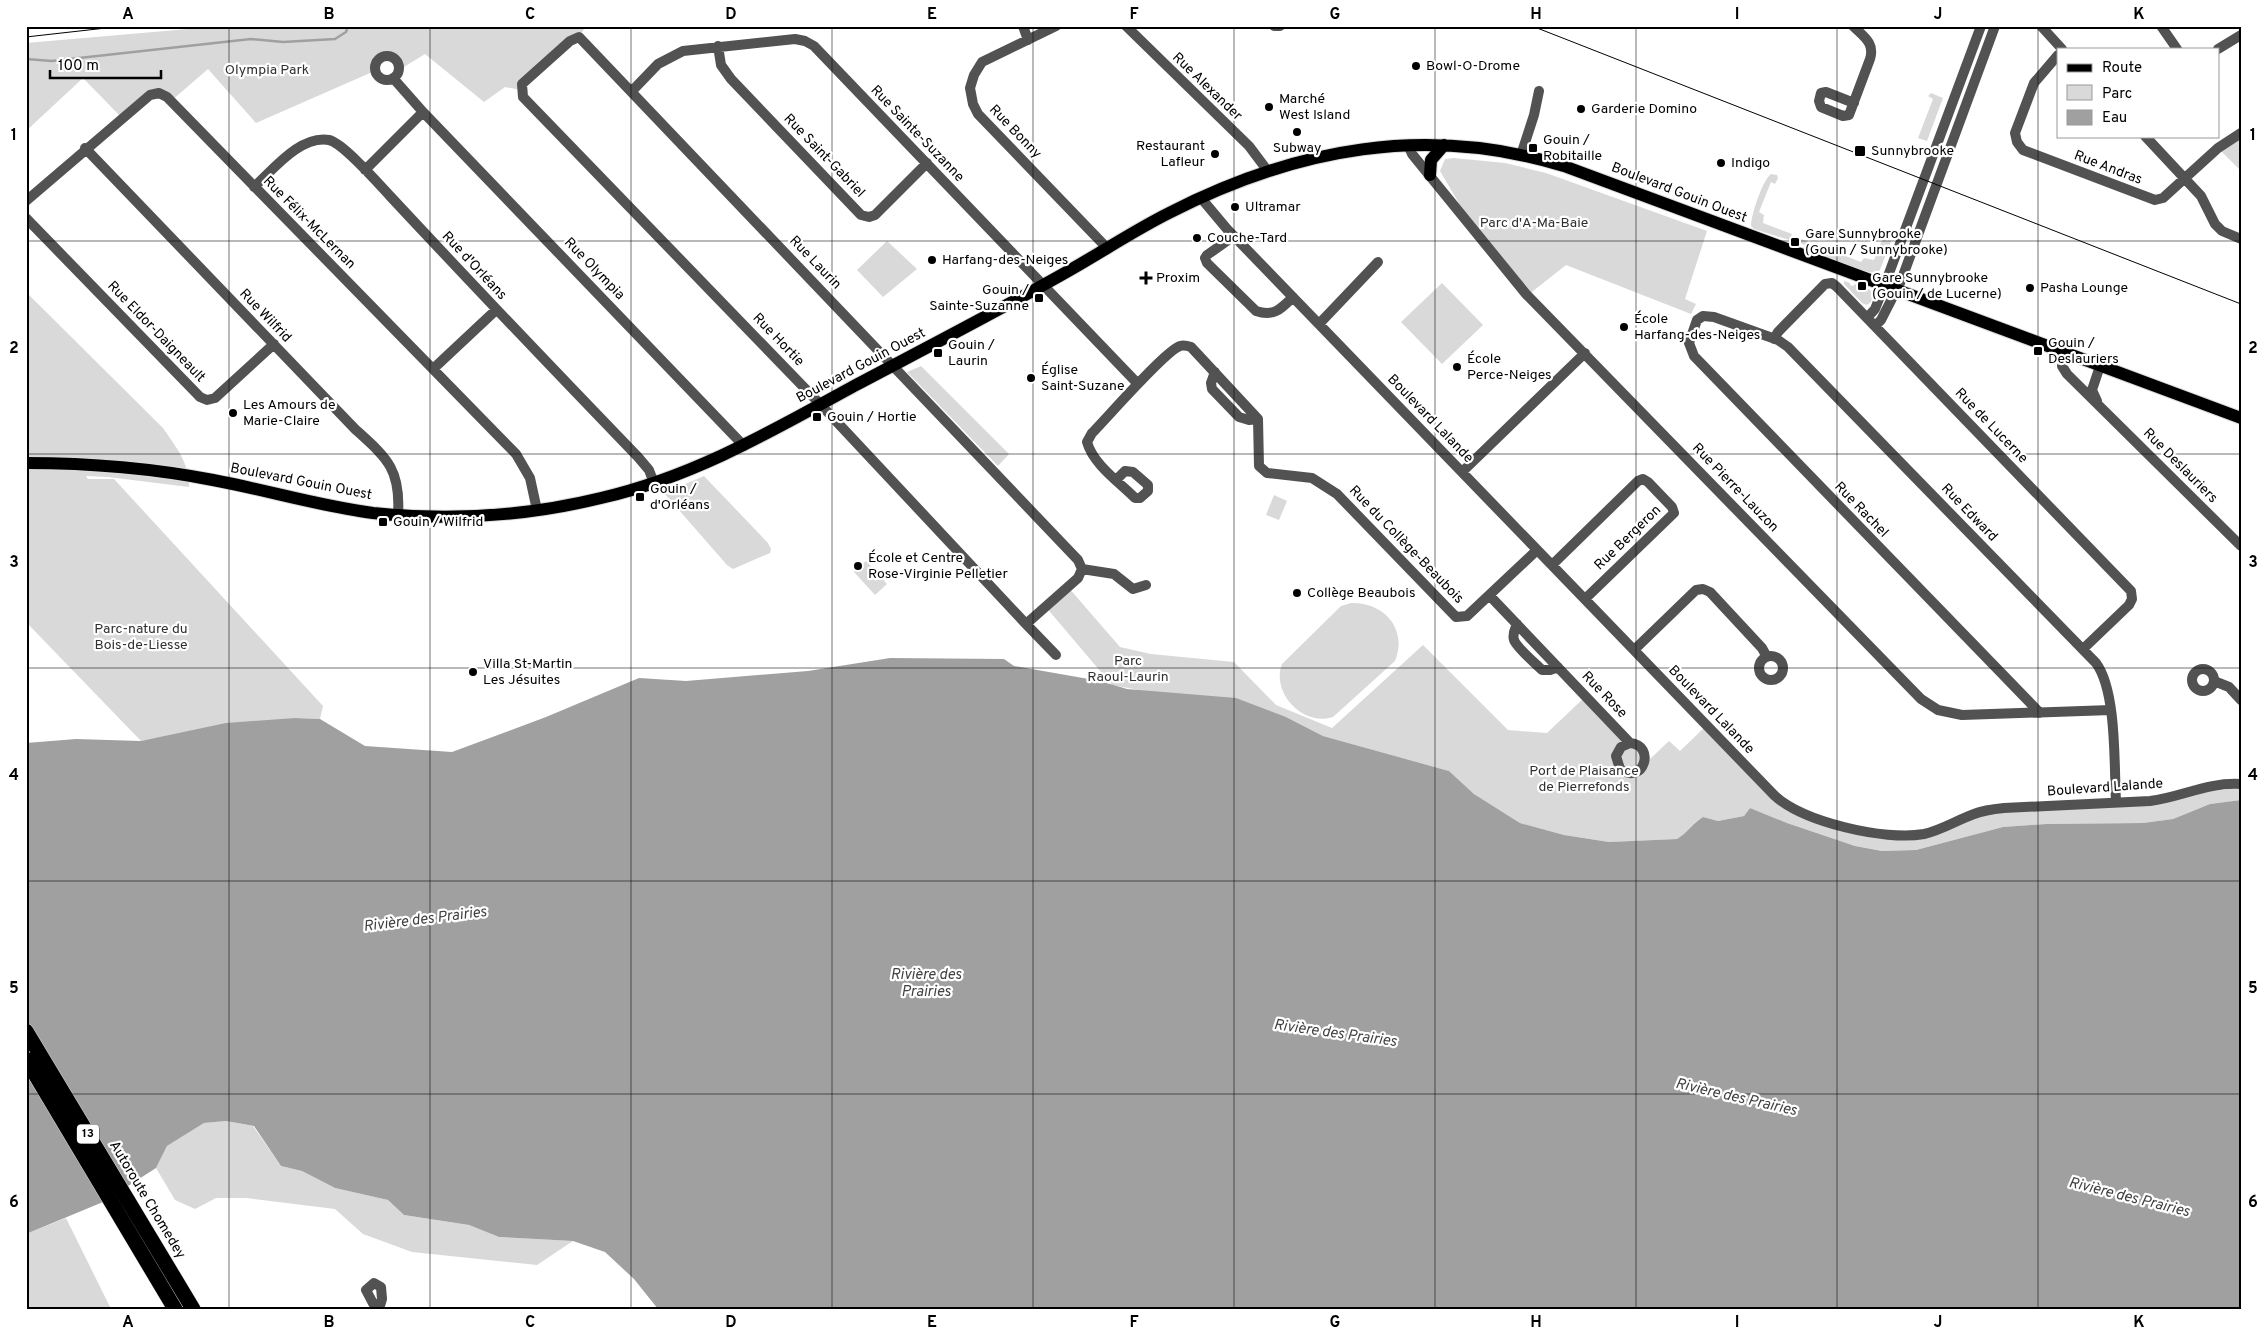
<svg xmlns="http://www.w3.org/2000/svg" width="2267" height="1335" font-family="Overpass,sans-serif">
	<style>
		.green { fill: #d9d9d9 }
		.water { fill: #a0a0a0 }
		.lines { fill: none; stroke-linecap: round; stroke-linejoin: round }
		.stream { stroke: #a0a0a0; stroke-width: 2.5 }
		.major-casing { stroke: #dbdbdb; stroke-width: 14 }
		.highway-casing { stroke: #dbdbdb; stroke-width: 16 }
		.minor { stroke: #525252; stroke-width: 10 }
		.major { stroke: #000; stroke-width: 12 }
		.highway { stroke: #000; stroke-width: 15 }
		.tram { stroke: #000; stroke-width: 1 }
		.grid { fill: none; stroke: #000; stroke-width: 1; stroke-opacity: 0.55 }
		.poi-dot { fill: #000; stroke: #fff; stroke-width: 2 }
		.labels { text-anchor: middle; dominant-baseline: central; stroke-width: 4.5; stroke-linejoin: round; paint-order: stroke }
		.shield { fill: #fff; stroke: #4c4c4c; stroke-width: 1 }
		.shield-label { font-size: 12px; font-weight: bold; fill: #000 }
		.poi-label { font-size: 14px; fill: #000; stroke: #fff; text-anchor: start }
		.park-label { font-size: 14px; fill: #303030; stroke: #fff }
		.street-label { font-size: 14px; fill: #000; stroke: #fff }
		.water-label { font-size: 15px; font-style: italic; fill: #414141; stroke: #fff }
		.neatline { fill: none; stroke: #000; stroke-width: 2 }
		.grid-label { font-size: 16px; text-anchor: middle; font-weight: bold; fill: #000 }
	</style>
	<rect width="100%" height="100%" fill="#fff"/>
	<path class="green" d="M 223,26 L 586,26 L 579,37 L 521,90 L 505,87 L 484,102 L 425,54 L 399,70 L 395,59 L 385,56 L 379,59 L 375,68 L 377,75 L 382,79 L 370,73 L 256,123 L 208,69 L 171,101 L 159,93 L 122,118 L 83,78 L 26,131 L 26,43 Z
		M 1931,93 L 1943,98 L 1927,141 L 1918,138 L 1933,99 L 1928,96 Z
		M 2241,133 L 2241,171 L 2218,148 Z
		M 1454,158 L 1505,163 L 1546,173 L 1707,231 L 1685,299 L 1696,304 L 1691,314 L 1566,265 L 1528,295 L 1470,222 L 1440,171 L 1445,159 Z
		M 1771,174 L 1777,175 L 1778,178 L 1775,184 L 1771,182 L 1759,212 L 1764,215 L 1763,223 L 1792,234 L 1789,240 L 1754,229 L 1751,226 C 1751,215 1763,179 1771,174 Z
		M 1877,236 L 1891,241 L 1880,270 L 1876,273 C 1847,270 1821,251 1795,241 L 1796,237 L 1861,262 L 1864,258 L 1874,260 L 1882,240 Z
		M 887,241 L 917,269 L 883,297 L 857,270 Z
		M 1844,281 L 1850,283 L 1850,285 L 1853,286 L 1855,284 L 1870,290 L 1873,295 L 1871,302 L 1867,305 L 1862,303 L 1844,284 Z
		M 1442,283 L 1483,325 L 1442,364 L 1401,322 Z
		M 26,292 L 163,428 C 176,447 190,464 189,487 L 108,477 L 86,476 L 88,479 L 114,479 L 323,706 L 320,719 L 295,718 L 141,741 L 26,622 Z
		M 921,366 L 1009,454 L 998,466 L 907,372 Z
		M 704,476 L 768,543 L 771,549 L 770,553 L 733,569 L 727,565 L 664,493 Z
		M 1274,495 L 1287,501 L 1279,520 L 1266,515 Z
		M 866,561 L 887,584 L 875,595 L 854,572 Z
		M 1068,587 L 1120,647 L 1151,654 L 1234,662 L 1276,705 L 1332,728 L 1423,645 L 1508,730 L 1547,733 L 1586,696 L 1649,760 L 1669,741 L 1680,751 L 1706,726 L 1794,813 L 1912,839 L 1971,816 L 2241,788 L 2241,800 L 2210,804 L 2173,819 L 2143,823 L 2046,824 L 2003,827 L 1916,850 L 1882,851 L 1855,846 L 1787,823 L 1750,808 L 1744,816 L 1718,821 L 1703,817 C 1693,823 1687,833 1677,839 L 1609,842 L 1564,835 L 1520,823 L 1474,794 L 1449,771 L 1323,736 L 1286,717 L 1112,685 L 1045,606 Z
		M 1351,603 C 1384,602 1408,629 1395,661 L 1333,717 C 1302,727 1271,692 1282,664 L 1341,606 Z
		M 226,1121 L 253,1126 L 281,1166 L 302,1171 L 335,1188 L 388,1200 L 404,1215 L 469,1225 L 499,1237 L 573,1241 L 537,1265 L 412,1252 L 363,1234 L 335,1209 L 247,1198 L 216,1198 L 195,1209 L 175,1200 L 156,1168 L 167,1146 L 204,1123 Z
		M 66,1218 L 111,1309 L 26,1309 L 26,1234 Z"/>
	<path class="water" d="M 890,658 L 1004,659 L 1014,666 L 1100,681 L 1127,689 L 1236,698 L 1286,717 L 1323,736 L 1449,771 L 1474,794 L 1520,823 L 1564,835 L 1609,842 L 1677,839 C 1687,833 1693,823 1703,817 L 1718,821 L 1744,816 L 1750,808 L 1787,823 L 1855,846 L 1882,851 L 1916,850 L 2003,827 L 2046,824 L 2143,823 L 2173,819 L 2210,804 L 2241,800 L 2241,1309 L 658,1309 L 634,1279 L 605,1252 L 573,1241 L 499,1237 L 469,1225 L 404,1215 L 388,1200 L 335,1188 L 302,1171 L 281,1166 L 254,1126 L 226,1121 L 204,1123 L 167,1146 L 156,1168 L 103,1202 L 26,1234 L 26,743 L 76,739 L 141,741 L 226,723 L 295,718 L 320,719 L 365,746 L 452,752 L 546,717 L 639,678 L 686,681 L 808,671 Z"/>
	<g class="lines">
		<path class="stream" d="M 26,59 L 52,61 L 251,39 L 283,42 L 335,39 L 346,32 L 348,26"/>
		<defs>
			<path id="major" d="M 1430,175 L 1431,160 L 1444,145
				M 26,463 C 89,463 151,468 213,480 C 267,490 319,506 373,513 C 449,521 527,516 601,498 C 693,477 772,431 854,386 C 924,349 994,313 1063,274 C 1099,254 1133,231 1169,213 C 1296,148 1426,124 1564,166 L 2241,418"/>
			<path id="highway" d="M 26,1031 L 193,1309
				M 26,1059 L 175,1309"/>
		</defs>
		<use href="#major" class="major-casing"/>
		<use href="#highway" class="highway-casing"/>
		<path class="minor" d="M 1023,26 L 1028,40
			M 1056,26 L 982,62 L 974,75 L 970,88 L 973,104 L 978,114 L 1107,248
			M 1126,26 L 1249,146 L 1267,170
			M 1274,26 L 1280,26
			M 1853,26 C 1864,37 1875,43 1870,59 L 1849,115 L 1843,116 L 1821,107 L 1819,101 L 1821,93 L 1826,92 L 1854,103
			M 2041,26 L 2062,49
			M 2161,26 L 2177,49
			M 718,46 L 721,65 L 731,79 L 861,215 L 869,217 L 875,215 L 927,163
			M 2218,49 L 2241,35
			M 2058,55 L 2034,83 L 2015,133 L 2017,142 L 2023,150 L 2155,200 L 2163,198 L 2218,148 L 2241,133
			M375 68a12 12 0 1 1 24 0a12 12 0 1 1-24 0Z
			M 393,78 L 423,112 L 744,446
			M 632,91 L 658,64 L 683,51 L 795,39 L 805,41 L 814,46 L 1138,384
			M 2145,136 L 2201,196 L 2215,224 L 2222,231 L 2241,239
			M 1408,145 L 1412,154 L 1526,294 L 1921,699 L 1938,710 L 1962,715 L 2111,710
			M 85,148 L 355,429 C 387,458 401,469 398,515
			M 1521,155 L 1534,115 L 1539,91
			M 365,170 L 423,112
			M 254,187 C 273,170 300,135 329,140 C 343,143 379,184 390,196 C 472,284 555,371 638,457 L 649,470 L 654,483
			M 1201,198 L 1227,229 L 1774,795 C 1803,822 1884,841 1924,834 C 1942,830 1957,820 1974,814 C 1984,810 1994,809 2004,808 L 2150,801 C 2182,797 2207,782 2241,784
			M 26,201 L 150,95 L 159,93 L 167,97 L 516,454 L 530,478 L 537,510
			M 26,218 L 200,397 L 207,400 L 215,398 L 274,344
			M 1234,236 L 1207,255 L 1205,258 L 1207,263 L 1256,311 C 1274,317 1281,309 1293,297
			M 1867,318 L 1875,309 L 1888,276 L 1981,26
			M 1319,324 L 1378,262
			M 1875,326 L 1881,320 L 1901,281 L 1995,26
			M 1774,339 L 1778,332 L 1825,284 L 1832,283 L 1837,287 L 2131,591 L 2132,599 L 2129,605 L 2083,649
			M 2065,353 L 2062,366 L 2067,374 L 2241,546
			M 433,369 L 496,310
			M 1215,372 L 1211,383 L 1212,389 L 1239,417 L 1249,420 L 1258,419
			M 2097,401 L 2092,390 L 2100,366
			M 1462,472 L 1585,353
			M 1116,480 L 1125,471 L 1133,472 L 1148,485 L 1148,491 L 1140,498 L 1135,498 C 1119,482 1093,464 1087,442 L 1092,433 C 1107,418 1165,351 1180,346 C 1184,345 1188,346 1191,347 L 1258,419 L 1259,466 L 1267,473 L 1312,478 L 1337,494 L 1456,617 L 1467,616 L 1537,550
			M 1552,565 L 1638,481 L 1643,479 L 1648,482 L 1672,507 L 1674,513 L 1585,599
			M 1082,569 L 1114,574 L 1133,589 L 1146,585
			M 1489,595 L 1630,743 C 1656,745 1644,786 1620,769 L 1616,756 L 1621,747 L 1630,743
			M 1026,624 L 1078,578 L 1082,569 L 1078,560 L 579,37 L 570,41 L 522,84 L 523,97 L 821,405 L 1026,624 L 1056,655
			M 1517,624 C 1515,629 1512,634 1514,640 C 1517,648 1535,663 1542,670 L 1550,670 L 1558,667
			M 1634,650 L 1696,590 L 1703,589 L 1710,592 L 1762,648 L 1767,657
			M1759 668a12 12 0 1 1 24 0a12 12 0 1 1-24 0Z
			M2192 680a11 11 0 1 1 22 0a11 11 0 1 1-22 0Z
			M 2214,681 L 2229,687 L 2241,700
			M 2040,713 L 1694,356 L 1689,343 L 1697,320 L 1703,316 L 1714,317 L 1778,340 L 1788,347 L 2096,663 C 2117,691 2114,766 2116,802
			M 376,1309 L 366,1290 L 374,1283 L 381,1287 L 382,1299 L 379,1309"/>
		<use href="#major" class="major"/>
		<use href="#highway" class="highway"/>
		<path class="tram" d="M 1532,26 L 2241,304
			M 26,28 L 44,26
			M 26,37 L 124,26"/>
	</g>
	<path class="grid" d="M 229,26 L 229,1309M 430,26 L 430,1309M 631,26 L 631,1309M 832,26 L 832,1309M 1033,26 L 1033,1309M 1234,26 L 1234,1309M 1435,26 L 1435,1309M 1636,26 L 1636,1309M 1837,26 L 1837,1309M 2038,26 L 2038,1309M 26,241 L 2241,241M 26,454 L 2241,454M 26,668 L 2241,668M 26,881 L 2241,881M 26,1094 L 2241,1094"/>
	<g class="poi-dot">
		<circle cx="1416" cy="66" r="5"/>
		<circle cx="1269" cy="107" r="5"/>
		<circle cx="1581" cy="109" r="5"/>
		<circle cx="1297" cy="132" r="5"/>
		<rect x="1528" y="143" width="10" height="10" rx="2.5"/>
		<rect x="1854" y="145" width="12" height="12" rx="2.5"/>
		<circle cx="1215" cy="154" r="5"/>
		<circle cx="1721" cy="163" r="5"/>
		<circle cx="1235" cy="207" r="5"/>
		<circle cx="1197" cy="238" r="5"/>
		<rect x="1790" y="237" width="10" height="10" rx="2.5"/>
		<circle cx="932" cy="260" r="5"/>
		<path d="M1143.5 270.5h5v5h5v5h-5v5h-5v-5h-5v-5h5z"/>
		<rect x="1857" y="281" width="10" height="10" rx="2.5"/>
		<circle cx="2030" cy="288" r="5"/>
		<rect x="1034" y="293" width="10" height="10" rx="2.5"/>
		<circle cx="1624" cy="327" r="5"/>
		<rect x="2033" y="346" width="10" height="10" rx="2.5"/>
		<rect x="933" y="348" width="10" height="10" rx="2.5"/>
		<circle cx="1457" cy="367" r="5"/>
		<circle cx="1031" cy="378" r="5"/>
		<circle cx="233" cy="413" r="5"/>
		<rect x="812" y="412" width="10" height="10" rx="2.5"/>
		<rect x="635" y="492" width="10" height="10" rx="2.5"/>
		<rect x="378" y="517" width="10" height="10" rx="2.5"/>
		<circle cx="858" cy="566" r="5"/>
		<circle cx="1297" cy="593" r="5"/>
		<circle cx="473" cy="672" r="5"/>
	</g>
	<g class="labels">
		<rect class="shield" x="77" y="1124.5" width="22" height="19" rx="4"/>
		<g class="shield-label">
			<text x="88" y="1134">13</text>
		</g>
		<g class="poi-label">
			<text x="1426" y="66">Bowl-O-Drome</text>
			<text x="1279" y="99">Marché<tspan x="1279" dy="16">West Island</tspan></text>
			<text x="1591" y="109">Garderie Domino</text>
			<text x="1543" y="140">Gouin /<tspan x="1543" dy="16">Robitaille</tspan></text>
			<text x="1205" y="146" text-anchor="end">Restaurant<tspan x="1205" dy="16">Lafleur</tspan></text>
			<text x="1297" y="148" text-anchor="middle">Subway</text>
			<text x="1871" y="151">Sunnybrooke</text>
			<text x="1731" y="163">Indigo</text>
			<text x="1245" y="207">Ultramar</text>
			<text x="1805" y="234">Gare Sunnybrooke<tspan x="1805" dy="16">(Gouin / Sunnybrooke)</tspan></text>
			<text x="1207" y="238">Couche-Tard</text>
			<text x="942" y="260">Harfang-des-Neiges</text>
			<text x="1156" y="278">Proxim</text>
			<text x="1872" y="278">Gare Sunnybrooke<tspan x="1872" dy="16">(Gouin / de Lucerne)</tspan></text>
			<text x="2040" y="288">Pasha Lounge</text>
			<text x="1029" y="290" text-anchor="end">Gouin /<tspan x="1029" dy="16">Sainte-Suzanne</tspan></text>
			<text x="1634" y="319">École<tspan x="1634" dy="16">Harfang-des-Neiges</tspan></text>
			<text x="2048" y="343">Gouin /<tspan x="2048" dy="16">Deslauriers</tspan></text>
			<text x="948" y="345">Gouin /<tspan x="948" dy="16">Laurin</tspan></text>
			<text x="1467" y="359">École<tspan x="1467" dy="16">Perce-Neiges</tspan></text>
			<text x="1041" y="370">Église<tspan x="1041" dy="16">Saint-Suzane</tspan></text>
			<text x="243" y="405">Les Amours de<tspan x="243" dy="16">Marie-Claire</tspan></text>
			<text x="827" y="417">Gouin / Hortie</text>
			<text x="650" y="489">Gouin /<tspan x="650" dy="16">d'Orléans</tspan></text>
			<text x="393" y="522">Gouin / Wilfrid</text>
			<text x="868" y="558">École et Centre<tspan x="868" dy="16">Rose-Virginie Pelletier</tspan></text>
			<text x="1307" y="593">Collège Beaubois</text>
			<text x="483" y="664">Villa St-Martin<tspan x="483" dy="16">Les Jésuites</tspan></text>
		</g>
		<g class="park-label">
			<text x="267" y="70">Olympia Park</text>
			<text x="1534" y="223">Parc d'A-Ma-Baie</text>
			<text x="141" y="629">Parc-nature du<tspan x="141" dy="16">Bois-de-Liesse</tspan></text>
			<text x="1128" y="661">Parc<tspan x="1128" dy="16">Raoul-Laurin</tspan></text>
			<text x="1584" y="771">Port de Plaisance<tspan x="1584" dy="16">de Pierrefonds</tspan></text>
		</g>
		<g class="street-label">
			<text transform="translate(1207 87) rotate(44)">Rue Alexander</text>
			<text transform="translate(1015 132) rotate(46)">Rue Bonny</text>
			<text transform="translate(917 134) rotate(46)">Rue Sainte-Suzanne</text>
			<text transform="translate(824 156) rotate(46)">Rue Saint-Gabriel</text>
			<text transform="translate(2108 168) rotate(21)">Rue Andras</text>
			<text transform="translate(1679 193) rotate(21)">Boulevard Gouin Ouest</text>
			<text transform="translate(309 223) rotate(45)">Rue Félix-McLernan</text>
			<text transform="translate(815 263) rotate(46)">Rue Laurin</text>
			<text transform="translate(474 266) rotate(47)">Rue d'Orléans</text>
			<text transform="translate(594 269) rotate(46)">Rue Olympia</text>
			<text transform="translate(265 316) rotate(46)">Rue Wilfrid</text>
			<text transform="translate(156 332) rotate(46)">Rue Eldor-Daigneault</text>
			<text transform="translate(778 340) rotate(46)">Rue Hortie</text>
			<text transform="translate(861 366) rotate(-28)">Boulevard Gouin Ouest</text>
			<text transform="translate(1430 419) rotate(46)">Boulevard Lalande</text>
			<text transform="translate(1991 426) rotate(46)">Rue de Lucerne</text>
			<text transform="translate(2180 466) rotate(45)">Rue Deslauriers</text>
			<text transform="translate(301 482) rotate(11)">Boulevard Gouin Ouest</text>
			<text transform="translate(1735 488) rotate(46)">Rue Pierre-Lauzon</text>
			<text transform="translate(1861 510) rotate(46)">Rue Rachel</text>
			<text transform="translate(1969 513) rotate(46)">Rue Edward</text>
			<text transform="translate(1628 538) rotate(-44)">Rue Bergeron</text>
			<text transform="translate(1406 545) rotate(46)">Rue du Collège-Beaubois</text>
			<text transform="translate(1604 695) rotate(46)">Rue Rose</text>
			<text transform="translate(1711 710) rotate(46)">Boulevard Lalande</text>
			<text transform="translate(2105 788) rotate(-4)">Boulevard Lalande</text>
			<text transform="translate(147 1200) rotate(59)">Autoroute Chomedey</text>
		</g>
		<g class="water-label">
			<text transform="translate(425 920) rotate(-7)">Rivière des Prairies</text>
			<text x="926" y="975">Rivière des<tspan x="926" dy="17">Prairies</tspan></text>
			<text transform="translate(1335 1034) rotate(8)">Rivière des Prairies</text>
			<text transform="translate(1736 1098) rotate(13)">Rivière des Prairies</text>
			<text transform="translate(2129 1198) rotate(14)">Rivière des Prairies</text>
		</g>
	</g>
	<rect width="2267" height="1335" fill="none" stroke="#ffffff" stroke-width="55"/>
	<rect x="2057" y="48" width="162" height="90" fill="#ffffff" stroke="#999999"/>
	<rect x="2067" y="64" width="25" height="8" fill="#000000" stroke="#999999"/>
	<text x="2102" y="72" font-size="15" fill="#000000">Route</text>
	<rect x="2067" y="85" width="25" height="15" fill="#d9d9d9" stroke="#999999"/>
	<text x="2102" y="98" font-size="15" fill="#000000">Parc</text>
	<rect x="2067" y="110" width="25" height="15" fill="#a0a0a0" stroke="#999999"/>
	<text x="2102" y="122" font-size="15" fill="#000000">Eau</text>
	<path d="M50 70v8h111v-8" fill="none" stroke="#000000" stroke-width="2.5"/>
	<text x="58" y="70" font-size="15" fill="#000000" stroke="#ffffff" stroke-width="4" paint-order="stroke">100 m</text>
	<rect x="28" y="28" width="2212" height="1280" class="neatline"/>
	<g class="grid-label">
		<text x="128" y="19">A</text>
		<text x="329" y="19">B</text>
		<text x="530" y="19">C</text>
		<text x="731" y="19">D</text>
		<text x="932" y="19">E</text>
		<text x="1134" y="19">F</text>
		<text x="1335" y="19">G</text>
		<text x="1536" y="19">H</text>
		<text x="1737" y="19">I</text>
		<text x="1938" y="19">J</text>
		<text x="2139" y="19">K</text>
		<text x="14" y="140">1</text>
		<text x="2253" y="140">1</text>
		<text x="14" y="353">2</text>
		<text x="2253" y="353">2</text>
		<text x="14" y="567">3</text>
		<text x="2253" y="567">3</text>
		<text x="14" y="780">4</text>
		<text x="2253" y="780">4</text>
		<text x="14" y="993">5</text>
		<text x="2253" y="993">5</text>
		<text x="14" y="1207">6</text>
		<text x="2253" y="1207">6</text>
		<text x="128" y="1327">A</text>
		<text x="329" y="1327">B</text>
		<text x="530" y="1327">C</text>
		<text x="731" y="1327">D</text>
		<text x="932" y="1327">E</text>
		<text x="1134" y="1327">F</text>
		<text x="1335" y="1327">G</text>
		<text x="1536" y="1327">H</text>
		<text x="1737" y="1327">I</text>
		<text x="1938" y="1327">J</text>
		<text x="2139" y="1327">K</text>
	</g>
</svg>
